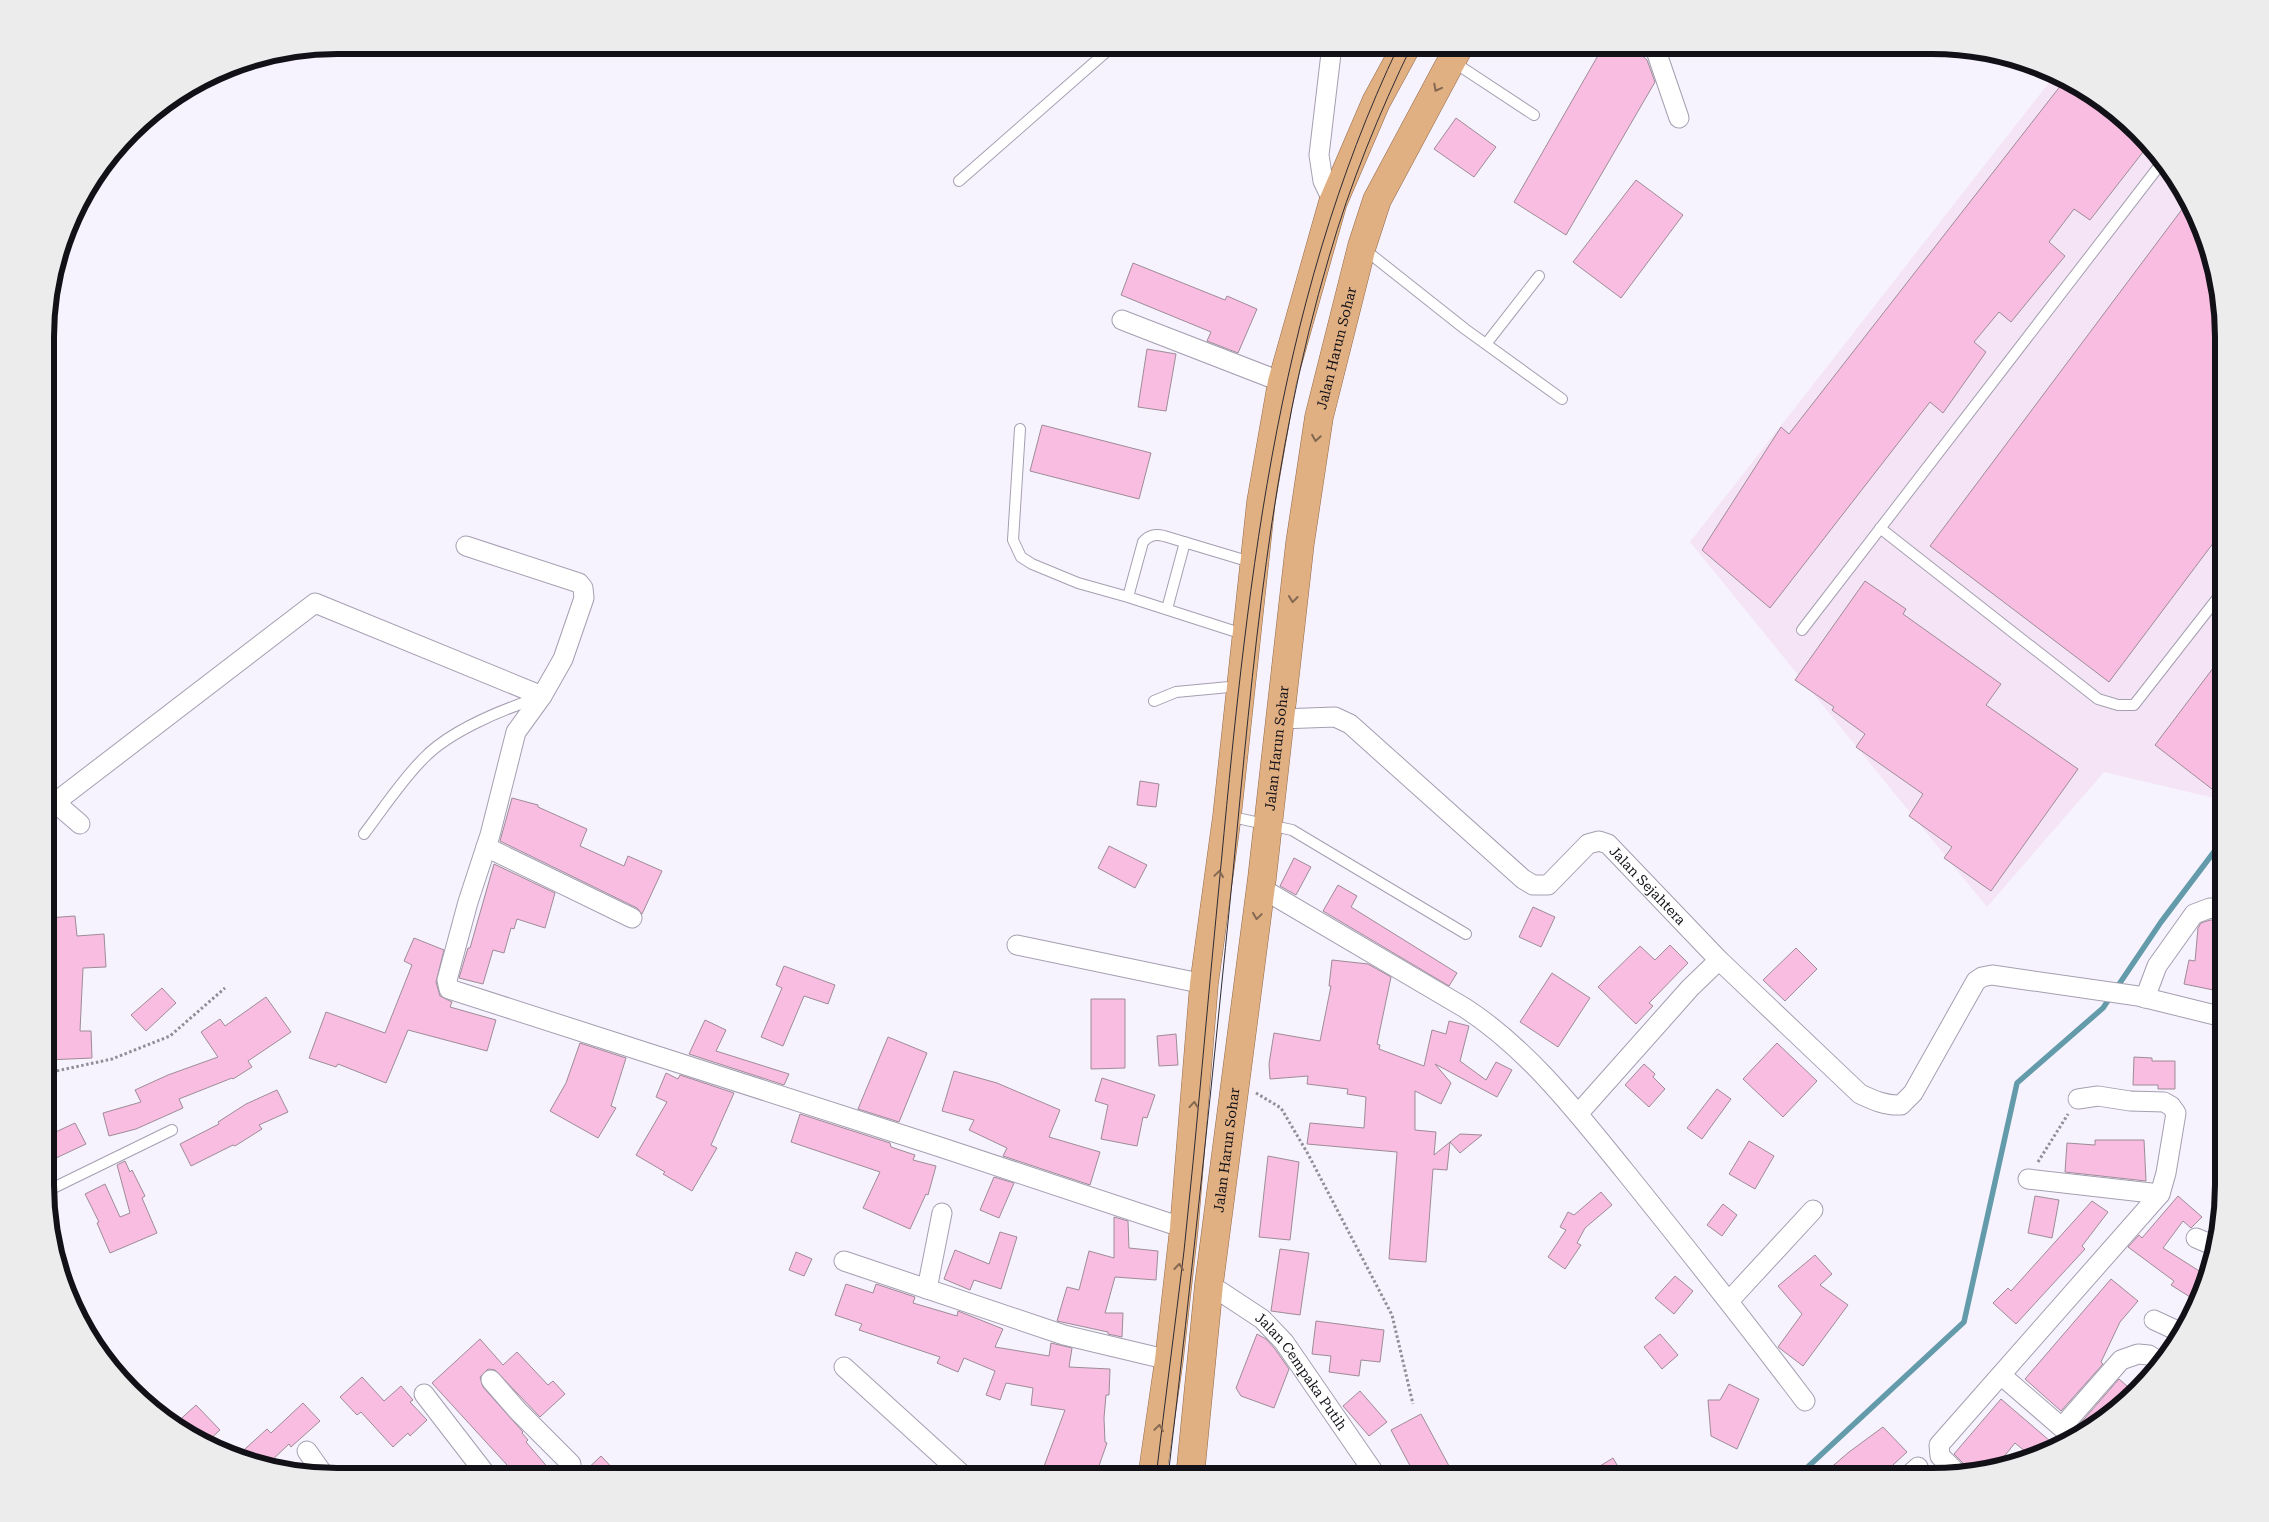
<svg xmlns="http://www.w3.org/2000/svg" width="2269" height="1522" font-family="'Roboto Serif',serif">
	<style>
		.industrial { fill: #f4e4f6 }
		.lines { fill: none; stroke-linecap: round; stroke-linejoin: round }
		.stream { stroke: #649baa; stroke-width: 5.5 }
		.building { fill: #f8bde1; stroke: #9e8c97 }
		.service-casing { stroke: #a59fb1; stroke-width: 12 }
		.minor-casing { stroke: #a59fb1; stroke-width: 21 }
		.trunk-casing { stroke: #936b49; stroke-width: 29 }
		.path { stroke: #918e97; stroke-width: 3; stroke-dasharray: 2.5 2.5; stroke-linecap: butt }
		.service { stroke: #fff; stroke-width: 10 }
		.minor { stroke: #fff; stroke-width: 19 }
		.trunk { stroke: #e0af82; stroke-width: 28 }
		.tram { stroke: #2e2b33; stroke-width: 1 }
		.oneway { stroke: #846852 }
		.labels { text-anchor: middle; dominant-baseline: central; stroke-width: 4; stroke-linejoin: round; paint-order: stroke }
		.street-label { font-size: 14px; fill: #131118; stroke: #fff }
		.rim { fill: none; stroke: #131118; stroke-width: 6 }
	</style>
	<rect width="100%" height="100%" fill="#f6f2fe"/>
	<path class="industrial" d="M 2055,75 L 2095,94 L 2151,144 L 2185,191 L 2214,261 L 2223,318 L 2223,800 L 2104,772 L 1987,907 L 1690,542 Z"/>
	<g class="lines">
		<path class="stream" d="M 1798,1476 L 1964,1322 L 2017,1083 L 2103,1008 L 2161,922 L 2223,840"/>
	</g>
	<path class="building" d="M 1604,45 L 1630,45 L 1647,60 L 1655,82 L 1566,235 L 1514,202 Z
		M 2065,80 L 2095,94 L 2150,143 L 2090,220 L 2074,209 L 2049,242 L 2065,256 L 2011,322 L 1999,312 L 1974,342 L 1986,352 L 1943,413 L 1930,402 L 1770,608 L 1702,550 L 1781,427 L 1789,434 Z
		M 1456,118 L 1496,147 L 1474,177 L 1434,149 Z
		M 1636,180 L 1683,215 L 1621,298 L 1573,262 Z
		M 2189,200 L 2214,261 L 2223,318 L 2223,530 L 2109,682 L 1930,546 Z
		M 1133,263 L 1225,300 L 1227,296 L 1257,309 L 1238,353 L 1207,341 L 1211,332 L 1121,295 Z
		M 1147,349 L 1176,354 L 1166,411 L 1138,407 Z
		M 1042,425 L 1151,453 L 1139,499 L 1030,471 Z
		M 1865,581 L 1906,609 L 1903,614 L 2001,684 L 1986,705 L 2078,769 L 1991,891 L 1944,858 L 1952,847 L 1909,816 L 1923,794 L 1856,747 L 1865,734 L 1832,710 L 1834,707 L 1795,680 Z
		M 2223,655 L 2223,790 L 2212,789 L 2155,745 Z
		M 1140,781 L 1159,784 L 1156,807 L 1137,805 Z
		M 512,798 L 538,805 L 538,807 L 587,829 L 580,846 L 624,866 L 628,856 L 662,871 L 642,914 L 637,908 L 500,841 Z
		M 1109,846 L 1147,865 L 1135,888 L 1098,868 Z
		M 1294,858 L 1311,867 L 1296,895 L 1280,886 Z
		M 494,864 L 555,893 L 545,928 L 517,919 L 514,929 L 511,928 L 504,953 L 493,950 L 483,984 L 459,978 L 468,948 L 470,948 Z
		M 1338,885 L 1357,896 L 1351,907 L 1457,973 L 1449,986 L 1323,911 Z
		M 1533,907 L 1555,917 L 1541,947 L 1519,937 Z
		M 75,916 L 77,936 L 104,934 L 106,967 L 83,968 L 80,1031 L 91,1031 L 92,1058 L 47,1060 L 47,918 Z
		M 2210,920 L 2220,921 L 2216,965 L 2223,967 L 2223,992 L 2184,984 L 2189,960 L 2195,961 L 2198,928 L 2201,923 Z
		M 414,938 L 444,950 L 436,982 L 440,996 L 452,1002 L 450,1007 L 496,1020 L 487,1051 L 408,1030 L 386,1083 L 338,1064 L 336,1067 L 309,1058 L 326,1012 L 385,1033 L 412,965 L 404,961 Z
		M 1670,945 L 1688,963 L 1649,1003 L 1653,1006 L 1636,1024 L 1598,987 L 1640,946 L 1655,960 Z
		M 1796,948 L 1817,969 L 1785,1001 L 1763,980 Z
		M 1332,960 L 1368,964 L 1391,977 L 1377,1044 L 1380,1045 L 1379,1049 L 1424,1066 L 1432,1030 L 1446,1034 L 1449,1021 L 1469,1026 L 1460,1061 L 1486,1080 L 1496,1062 L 1512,1070 L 1497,1097 L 1435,1064 L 1451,1083 L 1441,1104 L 1415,1091 L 1415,1130 L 1436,1132 L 1434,1155 L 1450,1142 L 1447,1170 L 1433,1169 L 1426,1262 L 1389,1259 L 1397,1152 L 1307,1144 L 1310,1123 L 1364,1128 L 1366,1097 L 1347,1094 L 1348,1089 L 1307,1084 L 1308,1076 L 1270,1079 L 1269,1064 L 1274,1033 L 1320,1041 L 1331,986 L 1329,986 Z
		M 784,966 L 835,985 L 828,1004 L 804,996 L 783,1046 L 761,1037 L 782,988 L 776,985 Z
		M 1552,973 L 1590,998 L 1558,1047 L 1520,1022 Z
		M 162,988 L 176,1003 L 146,1031 L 131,1015 Z
		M 266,997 L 291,1032 L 248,1061 L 252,1067 L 233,1079 L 232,1078 L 179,1099 L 183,1108 L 136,1129 L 109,1136 L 103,1113 L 141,1102 L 135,1090 L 168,1075 L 218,1057 L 201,1032 L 220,1019 L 225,1026 Z
		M 1091,999 L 1125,999 L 1125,1068 L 1091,1069 Z
		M 705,1020 L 726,1030 L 716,1051 L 789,1074 L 784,1085 L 689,1054 Z
		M 1176,1034 L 1178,1065 L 1159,1066 L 1157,1036 Z
		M 888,1037 L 927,1053 L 899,1122 L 858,1109 Z
		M 580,1043 L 626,1058 L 611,1106 L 616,1108 L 598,1138 L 550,1111 L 566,1083 Z
		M 1777,1043 L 1817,1081 L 1783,1117 L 1743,1079 Z
		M 2134,1057 L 2152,1058 L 2152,1061 L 2175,1061 L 2175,1089 L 2158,1089 L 2158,1085 L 2133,1085 Z
		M 1644,1064 L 1655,1074 L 1653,1077 L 1665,1089 L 1649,1107 L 1625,1085 Z
		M 954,1071 L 997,1083 L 1060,1110 L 1049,1137 L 1100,1152 L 1090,1185 L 1003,1156 L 1007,1148 L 969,1130 L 974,1120 L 942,1111 Z
		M 666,1073 L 678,1079 L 680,1075 L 734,1093 L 711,1145 L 717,1148 L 692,1191 L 663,1174 L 665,1172 L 636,1155 L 667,1102 L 656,1097 Z
		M 1102,1078 L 1155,1095 L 1147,1118 L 1143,1117 L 1137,1146 L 1101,1139 L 1108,1105 L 1095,1101 Z
		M 1717,1089 L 1731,1099 L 1702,1139 L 1687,1128 Z
		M 277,1090 L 288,1112 L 259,1125 L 262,1129 L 235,1146 L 233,1145 L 191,1166 L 180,1144 L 219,1124 L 218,1122 L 246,1104 Z
		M 800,1114 L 890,1143 L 891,1147 L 915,1155 L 913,1160 L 936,1166 L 928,1195 L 926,1194 L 910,1229 L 863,1208 L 880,1172 L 791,1142 Z
		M 75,1123 L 86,1144 L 56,1158 L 47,1136 Z
		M 1460,1134 L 1482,1135 L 1460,1153 L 1450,1142 Z
		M 2095,1140 L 2144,1140 L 2146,1181 L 2065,1172 L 2067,1143 L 2095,1145 Z
		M 1749,1141 L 1774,1156 L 1755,1189 L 1729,1174 Z
		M 1268,1156 L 1299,1162 L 1290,1240 L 1259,1237 Z
		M 125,1161 L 130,1172 L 132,1170 L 145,1196 L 142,1198 L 157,1233 L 110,1253 L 97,1223 L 99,1222 L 85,1194 L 105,1184 L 120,1217 L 130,1213 L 117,1165 Z
		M 994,1177 L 1014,1183 L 999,1218 L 980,1210 Z
		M 1601,1192 L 1612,1205 L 1585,1228 L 1577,1243 L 1581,1245 L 1565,1269 L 1548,1257 L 1566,1230 L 1560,1227 L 1568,1212 L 1574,1215 Z
		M 2035,1196 L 2059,1200 L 2052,1238 L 2028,1233 Z
		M 2178,1196 L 2202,1217 L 2191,1228 L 2183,1221 L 2163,1248 L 2204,1274 L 2190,1297 L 2171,1285 L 2174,1281 L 2128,1247 L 2139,1235 L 2142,1238 Z
		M 2092,1201 L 2108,1212 L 2082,1246 L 2085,1249 L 2016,1324 L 1993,1303 L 2008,1288 L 2011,1291 Z
		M 1723,1204 L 1737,1215 L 1722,1236 L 1707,1225 Z
		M 1114,1217 L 1128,1221 L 1129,1248 L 1158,1251 L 1156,1280 L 1115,1277 L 1105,1313 L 1123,1313 L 1122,1337 L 1108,1334 L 1108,1332 L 1057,1321 L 1067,1287 L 1079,1290 L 1089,1251 L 1114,1258 Z
		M 1000,1232 L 1017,1237 L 1001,1289 L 974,1280 L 970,1290 L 944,1279 L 955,1250 L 989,1264 Z
		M 1280,1249 L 1309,1253 L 1300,1315 L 1271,1311 Z
		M 796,1252 L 812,1259 L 804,1276 L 789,1270 Z
		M 1815,1255 L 1832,1274 L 1820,1285 L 1848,1305 L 1803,1366 L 1778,1347 L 1802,1314 L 1778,1286 Z
		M 1675,1276 L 1693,1291 L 1674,1314 L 1655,1298 Z
		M 2111,1279 L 2138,1301 L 2120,1322 L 2101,1362 L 2103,1364 L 2061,1411 L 2025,1379 Z
		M 846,1284 L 873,1293 L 876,1284 L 915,1297 L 913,1303 L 957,1316 L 958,1311 L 1003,1329 L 995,1347 L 1049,1356 L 1051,1343 L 1072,1348 L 1069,1367 L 1110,1369 L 1109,1395 L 1106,1395 L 1104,1418 L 1105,1442 L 1107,1443 L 1095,1477 L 1040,1477 L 1065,1410 L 1031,1405 L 1033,1388 L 1006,1383 L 1000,1400 L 986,1395 L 995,1371 L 964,1358 L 958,1372 L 937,1363 L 940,1357 L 859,1330 L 862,1324 L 835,1315 Z
		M 1316,1321 L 1384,1330 L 1380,1362 L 1361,1360 L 1359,1376 L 1329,1372 L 1331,1356 L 1312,1354 Z
		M 1257,1334 L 1266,1339 L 1275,1349 L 1289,1369 L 1274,1408 L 1241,1396 L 1236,1388 Z
		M 1660,1334 L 1678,1355 L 1662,1369 L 1644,1347 Z
		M 480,1339 L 503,1365 L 517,1352 L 548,1385 L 553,1381 L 565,1394 L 540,1417 L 495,1370 L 488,1369 L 480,1377 L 483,1387 L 523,1432 L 522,1433 L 528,1440 L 526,1442 L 556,1477 L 518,1477 L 432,1383 Z
		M 362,1377 L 384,1401 L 401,1386 L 413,1400 L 410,1402 L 427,1420 L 410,1436 L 408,1433 L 393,1447 L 361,1412 L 357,1415 L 340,1397 Z
		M 2119,1379 L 2135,1393 L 2125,1404 L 2085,1433 L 2078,1426 Z
		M 1729,1384 L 1759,1399 L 1737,1449 L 1711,1436 L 1708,1400 L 1720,1400 Z
		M 1360,1391 L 1387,1422 L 1369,1436 L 1343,1406 Z
		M 2001,1399 L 2057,1447 L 2032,1457 L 2015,1443 L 1993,1470 L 1973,1473 L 1954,1454 Z
		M 303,1403 L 320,1421 L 291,1447 L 289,1444 L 270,1462 L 267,1458 L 260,1464 L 243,1462 L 235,1458 L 267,1429 L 271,1433 Z
		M 196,1405 L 220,1430 L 206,1443 L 173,1426 Z
		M 1421,1414 L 1455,1477 L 1416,1477 L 1391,1430 Z
		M 1883,1427 L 1907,1452 L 1881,1476 L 1821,1476 L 1849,1452 Z
		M 601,1456 L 621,1477 L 581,1477 L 582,1474 Z
		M 1613,1458 L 1624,1477 L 1582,1477 Z"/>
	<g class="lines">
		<defs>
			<path id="service" d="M 1452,61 L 1534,115
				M 959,181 L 1114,45
				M 1364,249 L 1465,329 L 1562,399
				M 1486,344 L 1539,276
				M 1020,429 L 1013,540 L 1021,557 L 1032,564 L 1078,583 L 1128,597 L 1246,635
				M 1880,528 L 2098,699 L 2118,705 L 2134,705 L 2223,591
				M 1128,597 L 1143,542 C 1149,535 1155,534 1164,536 L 1254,563
				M 1167,609 L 1185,542
				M 1802,630 L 2163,161
				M 1154,701 L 1176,692 L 1240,686
				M 1228,816 L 1292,830 L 1466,934
				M 364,834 C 383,809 401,781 423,759 C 449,731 504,709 540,697
				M 47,1191 L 172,1130"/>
			<g id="minor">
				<path d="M 1332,45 L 1319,155 L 1323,181 L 1333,202"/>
				<path d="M 1654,45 L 1679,118"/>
				<path d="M 1122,320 L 1282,382"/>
				<path d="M 466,546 L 579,583 L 583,588 L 584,598 L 563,659 L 542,696 L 516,732 L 490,835 L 468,902 L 447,980 L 449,989 L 940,1147 L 1184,1228"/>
				<path id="s1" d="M 1280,719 L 1335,717 L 1350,724 L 1523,879 L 1533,885 L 1548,885 L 1588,844 L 1599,841 L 1608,844 L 1719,960 L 1860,1094 C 1873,1100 1886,1106 1901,1105 L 1913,1093 L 1976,981 L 1982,977 L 1992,975 L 2138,996 L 2223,1017"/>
				<path d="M 53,804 L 315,603 L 542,696"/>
				<path d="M 47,807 L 58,805 L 80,824"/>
				<path d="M 486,847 L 632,918"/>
				<path d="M 1261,888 L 1465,1008 C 1528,1049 1576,1111 1623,1169 C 1685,1246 1746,1323 1805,1401"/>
				<path d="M 1017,945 L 1204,984"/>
				<path d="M 2145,998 L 2157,966 L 2194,914 L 2210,908 L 2223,910"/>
				<path d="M 2078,1099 L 2098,1096 L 2130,1101 L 2164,1102 L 2171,1106 L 2176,1113 L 2166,1173 L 2160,1194"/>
				<path d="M 1578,1114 L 1690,988 L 1719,960"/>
				<path d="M 2196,1238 L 2215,1246"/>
				<path d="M 844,1261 L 1064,1335 L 1169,1360"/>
				<path id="s2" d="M 1209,1284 L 1262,1319 L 1284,1342 L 1377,1477"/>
				<path d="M 927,1289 L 942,1213"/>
				<path d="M 1729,1301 L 1813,1210"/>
				<path d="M 2154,1320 L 2182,1333"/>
				<path d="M 844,1367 L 965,1477"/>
				<path d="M 2001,1375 L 2075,1439"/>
				<path d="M 491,1380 L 518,1411 L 571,1464 L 571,1471 L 567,1477"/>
				<path d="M 424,1394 L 488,1477"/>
				<path d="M 2062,1427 L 2121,1360 L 2138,1354 L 2149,1355 L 2161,1363"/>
				<path d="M 307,1451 L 324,1475"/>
				<path d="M 1959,1475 L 1940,1456 L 1939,1445 L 2160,1194 L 2028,1179"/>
				<path d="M 1908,1476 L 1918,1467"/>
			</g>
			<g id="trunk">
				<path d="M 1152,1477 L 1169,1360 L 1184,1228 L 1204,984 L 1227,816 L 1261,502 L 1282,382 L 1333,202 L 1376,102 L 1407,45"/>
				<path id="s3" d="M 1190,1477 L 1209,1284 L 1262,878 L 1300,543 L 1319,417 L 1362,246 L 1377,200 L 1460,45"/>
			</g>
		</defs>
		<use href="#service" class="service-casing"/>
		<use href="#minor" class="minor-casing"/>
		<use href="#trunk" class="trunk-casing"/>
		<path class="path" d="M 47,1073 L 112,1059 L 170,1036 L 225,988
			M 1256,1093 L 1281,1108 L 1308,1154 L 1392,1315 L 1413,1404
			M 2038,1162 L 2068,1114"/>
		<use href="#service" class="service"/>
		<use href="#minor" class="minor"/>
		<use href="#trunk" class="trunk"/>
		<path class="tram" d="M 1156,1477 C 1165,1401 1175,1326 1184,1251 C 1197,1130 1207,1008 1219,886 C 1246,600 1273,308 1399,45
			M 1168,1477 C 1192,1275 1213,1073 1233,872 C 1253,665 1270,456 1329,257 C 1350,184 1379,113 1412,45"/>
	</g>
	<defs><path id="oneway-chevron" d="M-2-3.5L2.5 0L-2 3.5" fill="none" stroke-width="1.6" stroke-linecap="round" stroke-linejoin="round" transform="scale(1.25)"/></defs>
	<g class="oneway">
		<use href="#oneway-chevron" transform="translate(1437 88) rotate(118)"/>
		<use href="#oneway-chevron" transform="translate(1316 438) rotate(99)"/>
		<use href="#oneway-chevron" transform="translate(1293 599) rotate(96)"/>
		<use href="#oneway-chevron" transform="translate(1219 874) rotate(-82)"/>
		<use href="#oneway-chevron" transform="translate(1257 916) rotate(98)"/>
		<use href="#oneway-chevron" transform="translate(1194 1105) rotate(-85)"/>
		<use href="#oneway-chevron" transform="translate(1179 1267) rotate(-84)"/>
		<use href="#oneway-chevron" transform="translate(1159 1428) rotate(-82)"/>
	</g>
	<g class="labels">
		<g class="street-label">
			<text stroke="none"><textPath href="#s3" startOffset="1139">Jalan Harun Sohar</textPath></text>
			<text stroke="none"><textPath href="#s3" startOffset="734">Jalan Harun Sohar</textPath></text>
			<text stroke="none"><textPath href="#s1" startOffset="466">Jalan Sejahtera</textPath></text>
			<text stroke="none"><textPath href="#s3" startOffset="329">Jalan Harun Sohar</textPath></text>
			<text stroke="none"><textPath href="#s2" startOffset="129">Jalan Cempaka Putih</textPath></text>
		</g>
	</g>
	<path d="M0 0H2269V1522H0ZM337 54H1932A283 283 0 0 1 2215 337V1185A283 283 0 0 1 1932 1468H337A283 283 0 0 1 54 1185V337A283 283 0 0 1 337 54Z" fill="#ececed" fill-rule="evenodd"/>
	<path class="rim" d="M337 54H1932A283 283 0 0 1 2215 337V1185A283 283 0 0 1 1932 1468H337A283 283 0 0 1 54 1185V337A283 283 0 0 1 337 54Z"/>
</svg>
